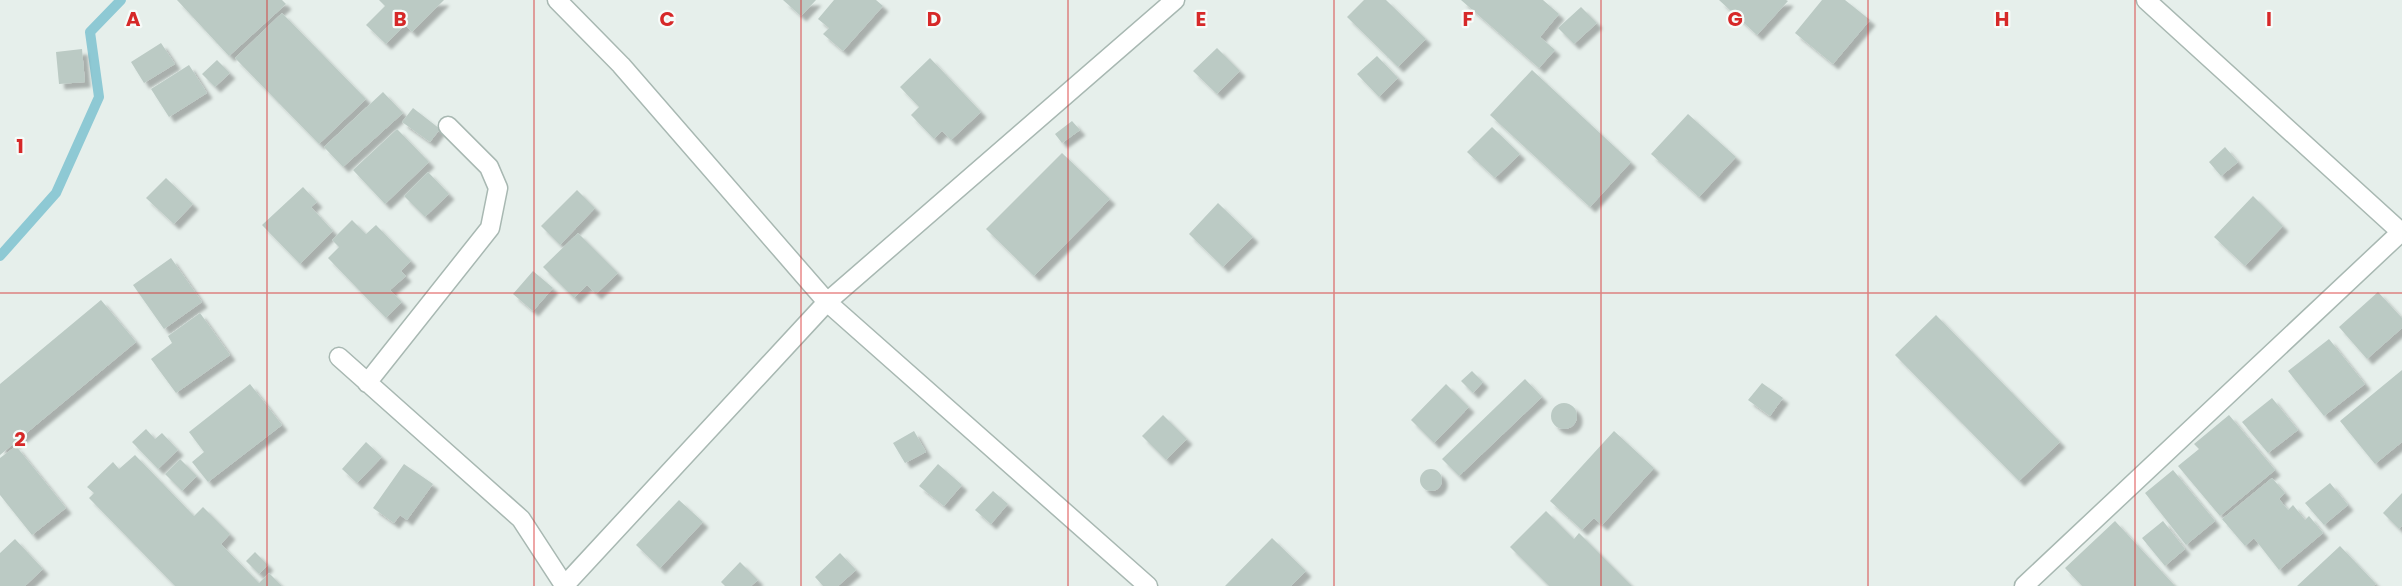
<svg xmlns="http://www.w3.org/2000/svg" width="2402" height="586" font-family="Poppins,sans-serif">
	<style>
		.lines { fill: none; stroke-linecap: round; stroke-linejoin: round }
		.stream { stroke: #8ec9d4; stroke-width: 10 }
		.building { fill: #bbcac4; filter: url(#shadow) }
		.minor-casing { stroke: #a8b8b2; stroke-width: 21 }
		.minor { stroke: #fff; stroke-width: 18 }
		.grid { fill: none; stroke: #d62828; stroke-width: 1.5; stroke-opacity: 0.55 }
		.grid-label { font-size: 20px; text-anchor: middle; font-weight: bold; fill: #d62828; stroke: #f7fbf9; stroke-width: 4.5; stroke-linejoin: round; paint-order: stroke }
	</style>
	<defs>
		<filter id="shadow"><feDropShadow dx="5.5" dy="5.5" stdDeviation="1.5" flood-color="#0004"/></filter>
	</defs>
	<rect width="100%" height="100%" fill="#e6efeb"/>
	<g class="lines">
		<path class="stream" d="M 0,256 L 56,193 L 99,97 L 90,32 L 121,0"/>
	</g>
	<path class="building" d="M 177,0 L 282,0 L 286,4 L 229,56 Z
		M 379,0 L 444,0 L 412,32 L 405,25 L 386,44 L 366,25 L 385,6 Z
		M 783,0 L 816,0 L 801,16 Z
		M 834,0 L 876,0 L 883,6 L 843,51 L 823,34 L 829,28 L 818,19 Z
		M 1364,0 L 1386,0 L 1426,39 L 1398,67 L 1347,17 Z
		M 1461,0 L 1543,0 L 1559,14 L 1540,37 L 1555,50 L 1539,68 Z
		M 1719,0 L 1786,0 L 1788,1 L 1757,35 Z
		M 1822,0 L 1845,0 L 1870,20 L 1833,64 L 1795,33 Z
		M 1581,7 L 1597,23 L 1574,44 L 1558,28 Z
		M 282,13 L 366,99 L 319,144 L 235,58 Z
		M 161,43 L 175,64 L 144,83 L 131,62 Z
		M 1217,48 L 1240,71 L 1217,94 L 1193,71 Z
		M 82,49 L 85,82 L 59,84 L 56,52 Z
		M 1377,56 L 1398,78 L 1379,97 L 1357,74 Z
		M 930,58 L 981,112 L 951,140 L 942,131 L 934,139 L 911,115 L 919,107 L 900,87 Z
		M 217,60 L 230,73 L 215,87 L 202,74 Z
		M 189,65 L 207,93 L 169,117 L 151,89 Z
		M 1532,70 L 1631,162 L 1590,207 L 1490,115 Z
		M 383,92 L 403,113 L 343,167 L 324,147 Z
		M 413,108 L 440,129 L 430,142 L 402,122 Z
		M 1688,114 L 1736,157 L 1699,197 L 1651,154 Z
		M 1072,121 L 1080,130 L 1062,143 L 1055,134 Z
		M 1492,127 L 1520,154 L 1495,178 L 1467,152 Z
		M 397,129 L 429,162 L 385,204 L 353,170 Z
		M 2225,147 L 2238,162 L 2221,176 L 2209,162 Z
		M 1062,153 L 1110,199 L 1034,276 L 986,229 Z
		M 428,172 L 449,194 L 425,217 L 404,196 Z
		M 166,178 L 193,204 L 174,224 L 146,198 Z
		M 303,187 L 317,202 L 311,207 L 333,231 L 300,264 L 262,225 Z
		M 577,190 L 595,208 L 560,245 L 541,226 Z
		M 2253,196 L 2283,226 L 2245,266 L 2214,237 Z
		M 1218,203 L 1253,237 L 1223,267 L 1189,234 Z
		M 352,220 L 366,234 L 376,225 L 411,261 L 401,271 L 406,276 L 390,290 L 402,302 L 386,318 L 328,258 L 339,247 L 332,240 Z
		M 578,233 L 618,273 L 596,294 L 587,285 L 574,298 L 543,267 Z
		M 171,258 L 202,302 L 164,329 L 133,285 Z
		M 533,271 L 553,288 L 533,311 L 513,294 Z
		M 2378,292 L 2402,318 L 2402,328 L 2367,359 L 2339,327 Z
		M 101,300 L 136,342 L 0,455 L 0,384 Z
		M 200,313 L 230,355 L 176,393 L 151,359 L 172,343 L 168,336 Z
		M 1936,315 L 2060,442 L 2019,481 L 1895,355 Z
		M 2329,339 L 2365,384 L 2324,416 L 2288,371 Z
		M 2402,370 L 2402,442 L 2375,464 L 2340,421 Z
		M 1472,371 L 1483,382 L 1473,393 L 1461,381 Z
		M 1525,379 L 1542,397 L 1459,476 L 1442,459 Z
		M 1762,383 L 1783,398 L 1770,416 L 1748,400 Z
		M 250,384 L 282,425 L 208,482 L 192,462 L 204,452 L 189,432 Z
		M 1446,384 L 1469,407 L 1434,443 L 1411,420 Z
		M 2272,398 L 2298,430 L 2268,453 L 2242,422 Z
		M1551 416a13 13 0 1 1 26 0a13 13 0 1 1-26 0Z
		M 1163,415 L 1187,439 L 1166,460 L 1142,436 Z
		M 2229,415 L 2275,470 L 2220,516 L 2178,466 L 2199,449 L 2194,444 Z
		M 146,429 L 155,439 L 162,433 L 178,450 L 158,469 L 132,442 Z
		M 914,431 L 926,452 L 905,463 L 893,443 Z
		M 1614,431 L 1654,468 L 1602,525 L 1594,518 L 1582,530 L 1550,501 Z
		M 366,442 L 382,457 L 357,483 L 342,469 Z
		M 16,446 L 66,508 L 32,535 L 0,495 L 0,458 Z
		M 135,455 L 194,516 L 203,507 L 230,534 L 221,544 L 259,583 L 269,573 L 282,586 L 175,586 L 89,498 L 94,493 L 87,487 L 113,462 L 119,469 Z
		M 180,459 L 197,476 L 182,491 L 165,474 Z
		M 404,464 L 433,484 L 407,520 L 400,515 L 394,523 L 373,508 Z
		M 938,464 L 962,485 L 944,506 L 919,486 Z
		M1420 480a11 11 0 1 1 22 0a11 11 0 1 1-22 0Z
		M 2173,470 L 2215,521 L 2186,545 L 2145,493 Z
		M 2272,478 L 2285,493 L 2279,499 L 2288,510 L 2293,505 L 2305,520 L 2309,516 L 2323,533 L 2279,570 L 2254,538 L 2245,546 L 2222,519 Z
		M 2330,483 L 2348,505 L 2324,525 L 2305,503 Z
		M 993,491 L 1008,504 L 991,524 L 975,510 Z
		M 2402,493 L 2402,526 L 2399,529 L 2383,513 Z
		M 679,500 L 703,522 L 660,568 L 636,545 Z
		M 1546,511 L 1574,539 L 1579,533 L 1632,586 L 1549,586 L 1510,547 Z
		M 2115,521 L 2175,586 L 2082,586 L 2065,568 Z
		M 2163,521 L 2185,549 L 2165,566 L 2142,538 Z
		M 1272,538 L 1306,571 L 1291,586 L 1225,586 Z
		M 15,539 L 43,569 L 25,586 L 0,586 L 0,553 Z
		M 2340,546 L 2376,584 L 2373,586 L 2297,586 Z
		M 255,552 L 268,565 L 259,574 L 246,561 Z
		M 840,553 L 856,570 L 838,586 L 823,586 L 815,577 Z
		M 740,562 L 758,580 L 751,586 L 725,586 L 721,582 Z"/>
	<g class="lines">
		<defs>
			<path id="minor" d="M 557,0 L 621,65 L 827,302 L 1148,586
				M 2146,0 L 2402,233
				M 339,357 L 521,519 L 564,585
				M 367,383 L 490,228 L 498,188 L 489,167 L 448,126
				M 564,586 L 827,302 L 1175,0
				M 2024,586 L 2401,232"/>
		</defs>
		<use href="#minor" class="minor-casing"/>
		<use href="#minor" class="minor"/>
	</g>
	<path class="grid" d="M 267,0 L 267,586M 534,0 L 534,586M 801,0 L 801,586M 1068,0 L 1068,586M 1334,0 L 1334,586M 1601,0 L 1601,586M 1868,0 L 1868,586M 2135,0 L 2135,586M 0,293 L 2402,293"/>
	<g class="grid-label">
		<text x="133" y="26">A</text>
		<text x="400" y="26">B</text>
		<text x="667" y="26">C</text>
		<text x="934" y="26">D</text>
		<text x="1201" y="26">E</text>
		<text x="1468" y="26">F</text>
		<text x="1735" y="26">G</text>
		<text x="2002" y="26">H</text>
		<text x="2269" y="26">I</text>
		<text x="20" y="153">1</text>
		<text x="20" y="446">2</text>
	</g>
</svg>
